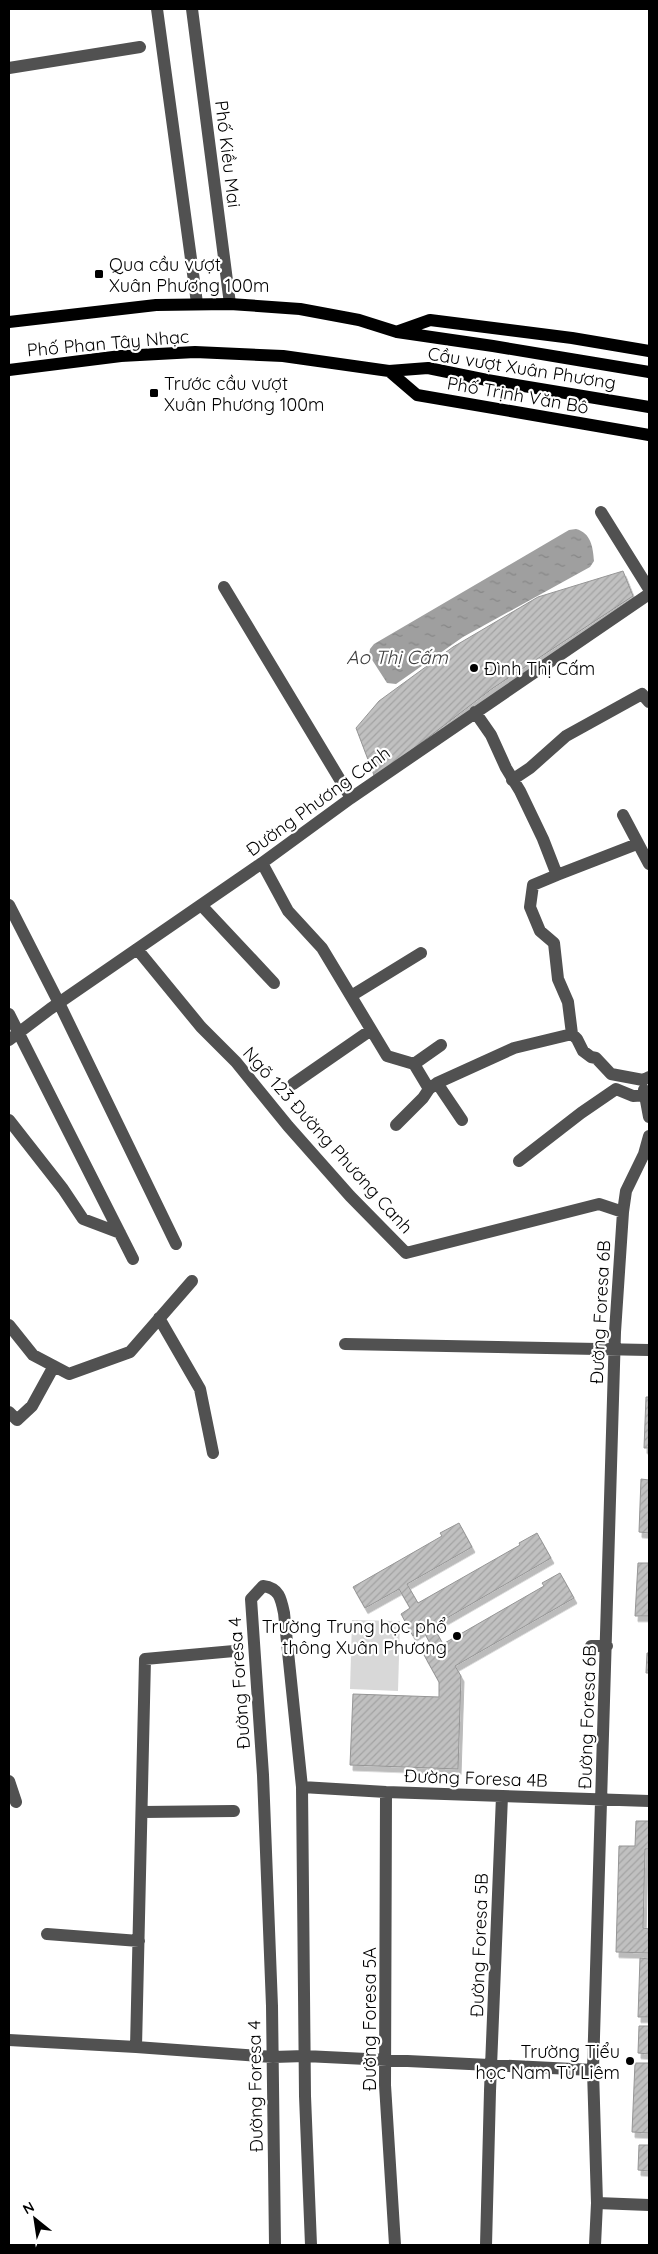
<svg xmlns="http://www.w3.org/2000/svg" width="658" height="2254" font-family="Quicksand,sans-serif">
	<style>
		.garden { fill: #d8d8d8 }
		.water { fill: url(#water-ripples) }
		.building { fill: url(#building-hatch); stroke: #959595; filter: url(#shadow) }
		.lines { fill: none; stroke-linecap: round; stroke-linejoin: round }
		.minor { stroke: #515151; stroke-width: 12 }
		.major { stroke: #000; stroke-width: 12 }
		.poi-dot { fill: #000; stroke: #fff; stroke-width: 2 }
		.labels { text-anchor: middle; dominant-baseline: central; stroke-width: 4.5; stroke-linejoin: round; paint-order: stroke }
		.street-label { font-size: 18px; fill: #000; stroke: #fff }
		.poi-label { font-size: 18px; fill: #000; stroke: #fff; text-anchor: start }
		.water-label { font-size: 19px; font-style: italic; fill: #404040; stroke: #fff }
	</style>
	<defs>
		<pattern id="water-ripples" width="26" height="14" patternUnits="userSpaceOnUse" patternTransform="scale(1.25)"><rect width="26" height="14" fill="#9f9f9f"/><path d="M2 4q2-2 4 0t4 0M15 11q2-2 4 0t4 0" fill="none" stroke="#878787"/></pattern>
		<pattern id="building-hatch" width="6" height="6" patternUnits="userSpaceOnUse" patternTransform="scale(1.25)"><rect width="6" height="6" fill="#c0c0c0"/><path d="M-1 1l2-2M0 6l6-6M5 7l2-2" fill="none" stroke="#a3a3a3"/></pattern>
		<filter id="shadow"><feDropShadow dx="3" dy="5.5" stdDeviation="0" flood-color="#0004"/></filter>
	</defs>
	<rect width="100%" height="100%" fill="#fff"/>
	<path class="garden" d="M 352,1620 L 400,1621 L 398,1691 L 350,1689 Z"/>
	<path class="water" d="M 576,529 C 591,533 593,547 594,561 L 590,567 L 463,637 L 396,684 L 387,683 L 369,655 L 370,649 L 374,644 L 569,530 Z"/>
	<path class="building" d="M 623,571 L 633,596 L 493,688 L 375,778 L 356,728 L 379,701 L 453,647 L 538,597 Z
		M 646,1397 L 649,1397 L 649,1448 L 644,1448 Z
		M 641,1479 L 649,1480 L 649,1533 L 639,1532 Z
		M 459,1523 L 472,1547 L 407,1584 L 418,1603 L 520,1545 L 519,1543 L 537,1533 L 551,1558 L 433,1626 L 443,1644 L 544,1586 L 542,1583 L 560,1573 L 574,1598 L 455,1666 L 461,1676 L 458,1769 L 350,1765 L 353,1694 L 439,1697 L 439,1682 L 424,1655 L 433,1649 L 423,1630 L 413,1636 L 401,1614 L 410,1608 L 399,1589 L 365,1608 L 353,1587 L 442,1536 L 440,1533 Z
		M 638,1563 L 649,1563 L 649,1616 L 635,1616 Z
		M 647,1653 L 649,1653 L 649,1673 L 646,1673 Z
		M 636,1821 L 649,1821 L 649,1849 L 645,1849 L 643,1928 L 649,1929 L 649,1953 L 616,1952 L 619,1846 L 635,1846 Z
		M 640,1958 L 649,1959 L 649,2017 L 638,2017 Z
		M 639,2026 L 649,2026 L 649,2054 L 638,2053 Z
		M 635,2063 L 649,2063 L 649,2133 L 632,2132 Z
		M 639,2145 L 649,2145 L 649,2171 L 638,2170 Z"/>
	<g class="lines">
		<path class="minor" d="M 157,9 L 197,303
			M 192,9 L 230,304
			M 9,68 L 140,47
			M 601,512 L 649,589
			M 224,587 L 351,798
			M 475,712 L 491,735 L 506,768 L 520,791 L 543,839 L 557,875 L 533,885 L 530,907 L 540,931 L 554,943 L 558,979 L 568,1002 L 572,1034 L 577,1039 L 583,1051 L 591,1057 L 596,1058 L 611,1074 L 643,1080 L 649,1077
			M 512,780 L 530,768 L 566,736 L 642,694 L 649,702
			M 623,815 L 649,864
			M 262,863 L 288,911 L 322,948 L 387,1056 L 414,1064 L 429,1089 L 437,1083 L 514,1048 L 572,1034
			M 557,875 L 637,844
			M 9,905 L 59,1003 L 176,1244
			M 201,905 L 274,983
			M 137,949 L 201,1027 L 236,1062 L 288,1126 L 350,1196 L 406,1253 L 599,1204 L 623,1212
			M 351,996 L 421,953
			M 9,1014 L 133,1259
			M 9,1040 L 50,1009 L 262,863 L 351,798 L 649,594
			M 414,1064 L 441,1045
			M 437,1083 L 462,1120
			M 293,1084 L 371,1030
			M 644,1090 L 649,1117
			M 9,1120 L 63,1189 L 83,1219 L 120,1233
			M 396,1125 L 423,1098 L 429,1089
			M 519,1161 L 581,1113 L 616,1089 L 633,1096 L 649,1095
			M 159,1318 L 200,1389 L 213,1453
			M 9,1325 L 33,1355 L 69,1374 L 130,1352 L 192,1281
			M 345,1344 L 649,1350
			M 9,1412 L 17,1420 L 32,1406 L 54,1366
			M 591,1646 L 607,1646
			M 9,1781 L 16,1802
			M 302,1787 L 386,1792 L 649,1801
			M 386,1792 L 385,2085 L 395,2245
			M 143,1812 L 234,1811
			M 47,1934 L 139,1941
			M 9,2040 L 136,2047 L 273,2057 L 305,2056 L 593,2070
			M 136,2047 L 145,1659 L 234,1651
			M 597,2203 L 649,2205
			M 275,2245 L 272,2006 L 263,1775 L 251,1599 L 263,1586 C 279,1588 281,1598 284,1613 L 302,1787 L 305,2096 L 311,2245
			M 486,2245 L 490,2091 L 502,1796
			M 595,2245 L 597,2203 L 593,2070 L 615,1332 L 623,1212 L 626,1191 L 644,1154 L 649,1136"/>
		<path class="major" d="M 9,322 L 156,305 L 230,304 L 300,309 L 359,320 L 397,332 L 493,346 L 649,372
			M 399,331 L 430,320 L 572,338 L 649,351
			M 9,370 L 121,356 L 195,352 L 283,356 L 389,371 L 428,368 L 487,380 L 649,407
			M 389,371 L 417,395 L 649,435"/>
	</g>
	<g class="poi-dot">
		<rect x="94" y="269" width="10" height="10" rx="2.5"/>
		<rect x="149" y="388" width="10" height="10" rx="2.5"/>
		<circle cx="474" cy="668" r="5"/>
		<circle cx="457" cy="1636" r="5"/>
		<circle cx="630" cy="2061" r="5"/>
	</g>
	<g class="labels">
		<g class="street-label">
			<text transform="translate(228 154) rotate(83)">Phố Kiều Mai</text>
			<text transform="translate(108 343) rotate(-5)">Phố Phan Tây Nhạc</text>
			<text transform="translate(522 368) rotate(9)">Cầu vượt Xuân Phương</text>
			<text transform="translate(518 395) rotate(10)">Phố Trịnh Văn Bô</text>
			<text transform="translate(318 801) rotate(-36)">Đường Phương Canh</text>
			<text transform="translate(328 1140) rotate(48)">Ngõ 123 Đường Phương Canh</text>
			<text transform="translate(600 1312) rotate(-87)">Đường Foresa 6B</text>
			<text transform="translate(239 1683) rotate(-94)">Đường Foresa 4</text>
			<text transform="translate(587 1717) rotate(-88)">Đường Foresa 6B</text>
			<text transform="translate(476 1778) rotate(2)">Đường Foresa 4B</text>
			<text transform="translate(479 1945) rotate(-88)">Đường Foresa 5B</text>
			<text transform="translate(369 2019) rotate(-90)">Đường Foresa 5A</text>
			<text transform="translate(255 2086) rotate(-91)">Đường Foresa 4</text>
		</g>
		<g class="poi-label">
			<text x="109" y="264">Qua cầu vượt<tspan x="109" dy="21">Xuân Phương 100m</tspan></text>
			<text x="164" y="383">Trước cầu vượt<tspan x="164" dy="21">Xuân Phương 100m</tspan></text>
			<text x="484" y="668">Đình Thị Cấm</text>
			<text x="447" y="1626" text-anchor="end">Trường Trung học phổ<tspan x="447" dy="21">thông Xuân Phương</tspan></text>
			<text x="620" y="2051" text-anchor="end">Trường Tiểu<tspan x="620" dy="21">học Nam Từ Liêm</tspan></text>
		</g>
		<g class="water-label">
			<text x="397" y="657">Ao Thị Cấm</text>
		</g>
	</g>
	<rect width="658" height="2254" fill="none" stroke="#000000" stroke-width="20"/>
	<g transform="translate(35 2219) rotate(330)" stroke="#ffffff" stroke-width="4" paint-order="stroke">
	<path d="M0-4L9 19L0 12L-9 19Z" fill="#000000"/>
	<text y="-8" font-size="14" font-weight="bold" text-anchor="middle" fill="#000000">N</text>
	</g>
</svg>
